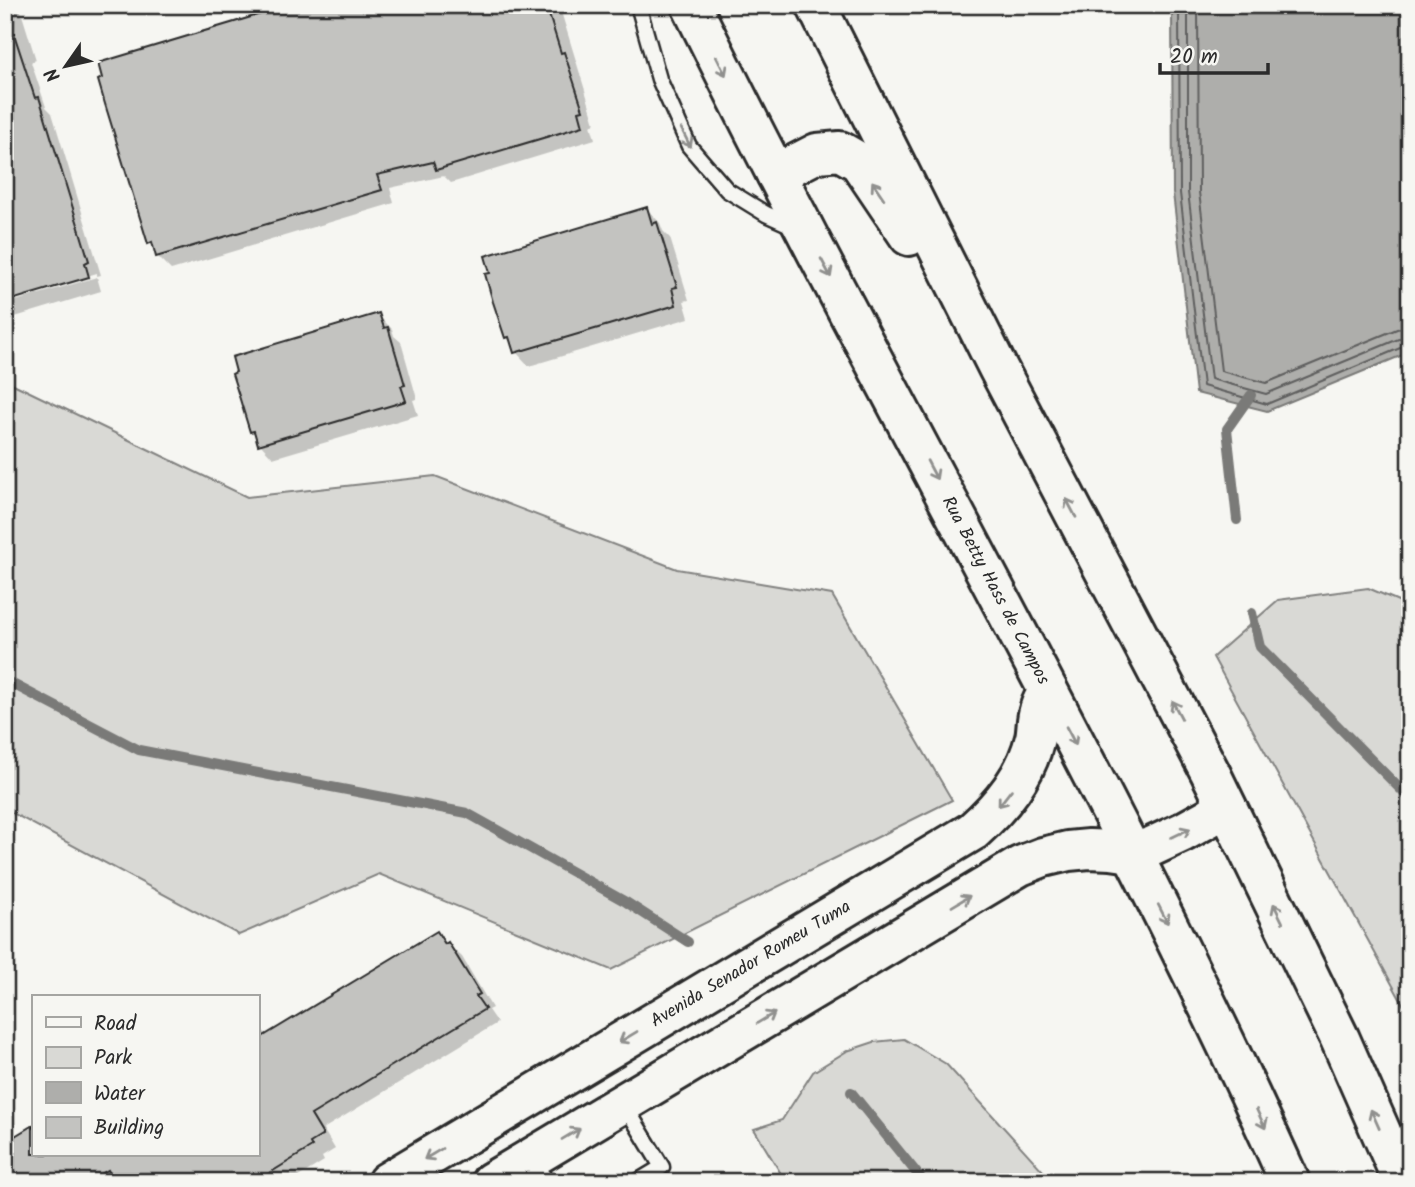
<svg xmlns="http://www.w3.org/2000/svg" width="1415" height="1187" font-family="Kalam,sans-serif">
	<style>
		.green { fill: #d9d9d5; stroke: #828280; stroke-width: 2 }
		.water { fill: #aeaeab; stroke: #7a7a78; stroke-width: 2 }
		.shadow { fill: #0003 }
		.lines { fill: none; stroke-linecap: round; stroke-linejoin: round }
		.shore { stroke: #5f5f5e; stroke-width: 2 }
		.stream { stroke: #7a7a78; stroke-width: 10 }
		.building { fill: #c3c3c0; stroke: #2b2b2b; stroke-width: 2 }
		.lane-casing { stroke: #2b2b2b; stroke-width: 19 }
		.secondary-casing { stroke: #2b2b2b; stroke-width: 44 }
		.lane { stroke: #f6f6f2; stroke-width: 14 }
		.secondary { stroke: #f6f6f2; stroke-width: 38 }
		.oneway { stroke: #90908e }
		.labels { text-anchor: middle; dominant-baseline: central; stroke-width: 6; stroke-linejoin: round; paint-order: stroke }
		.street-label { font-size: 18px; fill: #2b2b2b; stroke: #f6f6f2 }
	</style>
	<rect width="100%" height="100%" fill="#f6f6f2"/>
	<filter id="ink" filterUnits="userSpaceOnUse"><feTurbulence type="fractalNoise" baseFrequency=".0143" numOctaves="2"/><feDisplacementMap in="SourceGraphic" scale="14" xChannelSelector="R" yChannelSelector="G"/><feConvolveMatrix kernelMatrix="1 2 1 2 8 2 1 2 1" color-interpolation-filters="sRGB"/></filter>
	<g filter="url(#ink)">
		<path class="green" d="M 5,380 L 247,497 L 435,476 L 677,569 L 832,595 L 952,800 L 611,970 L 379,874 L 239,935 L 5,809 Z
			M 1368,588 L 1410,606 L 1410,1017 L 1213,657 L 1278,600 Z
			M 904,1039 L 946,1064 L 1053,1182 L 786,1182 L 754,1129 L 782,1120 L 813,1072 L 847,1051 L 874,1042 Z"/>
		<path class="water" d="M 1172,5 L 1410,5 L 1410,352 L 1267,411 L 1196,393 L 1173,193 Z"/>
		<path class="shadow" d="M 5,5 L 19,5 L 36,60 L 31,62 L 46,107 L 52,113 L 101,275 L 97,276 L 97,273 L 5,301 Z
			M 347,5 L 559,5 L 595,123 L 591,125 L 595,139 L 451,183 L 444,176 L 390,188 L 394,203 L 171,270 L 158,257 L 156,249 L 149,243 Z
			M 647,209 L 660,223 L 663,231 L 670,238 L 689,300 L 684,301 L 689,318 L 529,366 L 516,352 L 513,344 L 506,337 Z
			M 97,277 L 101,291 L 5,320 L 5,304 Z
			M 378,315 L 392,329 L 394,336 L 401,342 L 417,399 L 413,400 L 418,415 L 273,458 L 260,444 L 258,437 L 251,431 Z
			M 436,933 L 462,957 L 492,1008 L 488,1010 L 497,1023 L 323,1129 L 335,1149 L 322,1157 L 324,1161 L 290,1182 L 5,1182 L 5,1144 L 33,1127 L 33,1154 L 257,1154 L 257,1021 L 267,1036 Z"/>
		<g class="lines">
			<path class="shore" d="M 1179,5 L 1180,193 L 1203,386 L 1267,404 L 1405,346 L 1410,346
				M 1188,5 L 1188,192 L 1211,379 L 1266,394 L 1401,338 L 1410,337
				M 1198,5 L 1199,192 L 1221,371 L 1266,383 L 1397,329 L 1410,326"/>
			<path class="stream" d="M 1237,520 L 1227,429 L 1251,395
				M 1252,613 L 1260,647 L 1410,799
				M 5,680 L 139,750 L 467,813 L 626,902 L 688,942
				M 851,1092 L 924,1182"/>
		</g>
		<path class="building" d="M 291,5 L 546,5 L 561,53 L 564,52 L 583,110 L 579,111 L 583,126 L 436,170 L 433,162 L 377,175 L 382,190 L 156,257 L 152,242 L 148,244 L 105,104 L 98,80 L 102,78 L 98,63 Z
			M 11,25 L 35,98 L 39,97 L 79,228 L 89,261 L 85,263 L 89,277 L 5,302 L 5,26 Z
			M 647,207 L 652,224 L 657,222 L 677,287 L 672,288 L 676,305 L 514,353 L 509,337 L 505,338 L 493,302 L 485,274 L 490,273 L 485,256 Z
			M 379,313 L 384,328 L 388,327 L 405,385 L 401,386 L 406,401 L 258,445 L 254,431 L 250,432 L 239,396 L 232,374 L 236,372 L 232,357 Z
			M 437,931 L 445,944 L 448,942 L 480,994 L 476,996 L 485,1009 L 311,1115 L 323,1135 L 310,1143 L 312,1147 L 255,1182 L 115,1182 L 108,1170 L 88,1182 L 5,1182 L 5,1142 L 33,1125 L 33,1154 L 257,1154 L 257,1040 Z"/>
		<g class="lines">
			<defs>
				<path id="lane" d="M 638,5 L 659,79 L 689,146 L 727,190 L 766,214 L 795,227
					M 624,1104 L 662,1167 L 637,1182
					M 528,1161 L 549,1182"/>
				<g id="secondary">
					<path id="s1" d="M 691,5 C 885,400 1110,780 1290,1182"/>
					<path d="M 816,5 L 998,368 L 1210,772 L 1340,1039 L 1403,1182"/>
					<path d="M 776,174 L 817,153 L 840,151 L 859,162 L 909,236"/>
					<path id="s2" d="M 387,1182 L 973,831 C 1002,805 1026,776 1035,738 C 1037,729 1036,719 1039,711 C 1040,704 1045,697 1048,691"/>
					<path d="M 491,1182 L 1020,866 L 1043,857 L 1068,851 L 1089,849 L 1111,850 L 1132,853 L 1153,846 L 1183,832 L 1210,817 L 1226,806"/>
				</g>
			</defs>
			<use href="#lane" class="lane-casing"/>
			<use href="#secondary" class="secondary-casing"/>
			<use href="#lane" class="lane"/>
			<use href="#secondary" class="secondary"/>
		</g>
		<defs><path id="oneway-shaft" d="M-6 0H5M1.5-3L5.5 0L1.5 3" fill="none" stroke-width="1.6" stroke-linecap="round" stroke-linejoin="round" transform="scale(1.75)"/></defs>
		<g class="oneway">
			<use href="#oneway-shaft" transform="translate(721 66) rotate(63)"/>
			<use href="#oneway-shaft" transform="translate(686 138) rotate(63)"/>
			<use href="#oneway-shaft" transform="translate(878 190) rotate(-124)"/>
			<use href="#oneway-shaft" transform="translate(826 268) rotate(62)"/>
			<use href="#oneway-shaft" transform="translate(932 470) rotate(62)"/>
			<use href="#oneway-shaft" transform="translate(1071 508) rotate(-118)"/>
			<use href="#oneway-shaft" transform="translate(1177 710) rotate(-118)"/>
			<use href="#oneway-shaft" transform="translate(1071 736) rotate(62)"/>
			<use href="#oneway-shaft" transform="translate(1005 798) rotate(128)"/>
			<use href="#oneway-shaft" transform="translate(1181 833) rotate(-26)"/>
			<use href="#oneway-shaft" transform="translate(961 901) rotate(-31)"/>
			<use href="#oneway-shaft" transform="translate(1278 913) rotate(-116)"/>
			<use href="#oneway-shaft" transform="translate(1163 914) rotate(63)"/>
			<use href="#oneway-shaft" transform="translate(766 1018) rotate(-31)"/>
			<use href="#oneway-shaft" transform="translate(628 1037) rotate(149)"/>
			<use href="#oneway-shaft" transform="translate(1261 1119) rotate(65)"/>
			<use href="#oneway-shaft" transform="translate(1375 1119) rotate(-114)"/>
			<use href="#oneway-shaft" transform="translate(571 1134) rotate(-31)"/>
			<use href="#oneway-shaft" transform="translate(433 1154) rotate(149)"/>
		</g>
	</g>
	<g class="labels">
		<g class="street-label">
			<text stroke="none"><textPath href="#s1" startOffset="660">Rua Betty Hass de Campos</textPath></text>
			<text stroke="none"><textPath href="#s2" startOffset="424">Avenida Senador Romeu Tuma</textPath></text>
		</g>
	</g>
	<rect width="1415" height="1187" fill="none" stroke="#f6f6f2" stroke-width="28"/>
	<rect x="14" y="14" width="1387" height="1159" fill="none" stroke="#2b2b2b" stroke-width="2.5" filter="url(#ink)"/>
	<rect x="32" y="995" width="228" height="161" fill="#f6f6f2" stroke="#a5a5a2" stroke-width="2"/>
	<rect x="46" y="1017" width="35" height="10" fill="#f6f6f2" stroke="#a5a5a2" stroke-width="2"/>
	<text x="94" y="1030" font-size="21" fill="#2b2b2b">Road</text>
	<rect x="46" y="1047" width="35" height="21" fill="#d9d9d5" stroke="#a5a5a2" stroke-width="2"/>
	<text x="94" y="1064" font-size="21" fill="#2b2b2b">Park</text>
	<rect x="46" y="1082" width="35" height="21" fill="#aeaeab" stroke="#a5a5a2" stroke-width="2"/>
	<text x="94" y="1100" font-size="21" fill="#2b2b2b">Water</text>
	<rect x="46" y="1117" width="35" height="21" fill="#c3c3c0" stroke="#a5a5a2" stroke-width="2"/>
	<text x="94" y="1134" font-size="21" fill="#2b2b2b">Building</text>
	<g transform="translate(66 66) rotate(236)" stroke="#f6f6f2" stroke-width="5" paint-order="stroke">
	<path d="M0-5L12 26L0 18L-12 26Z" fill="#2b2b2b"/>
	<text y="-10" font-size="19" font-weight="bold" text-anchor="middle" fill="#2b2b2b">N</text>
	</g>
	<path d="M1160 63v10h108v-10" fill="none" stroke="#2b2b2b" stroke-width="3.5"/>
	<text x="1170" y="63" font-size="21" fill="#2b2b2b" stroke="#f6f6f2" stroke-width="5" paint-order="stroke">20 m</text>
</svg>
